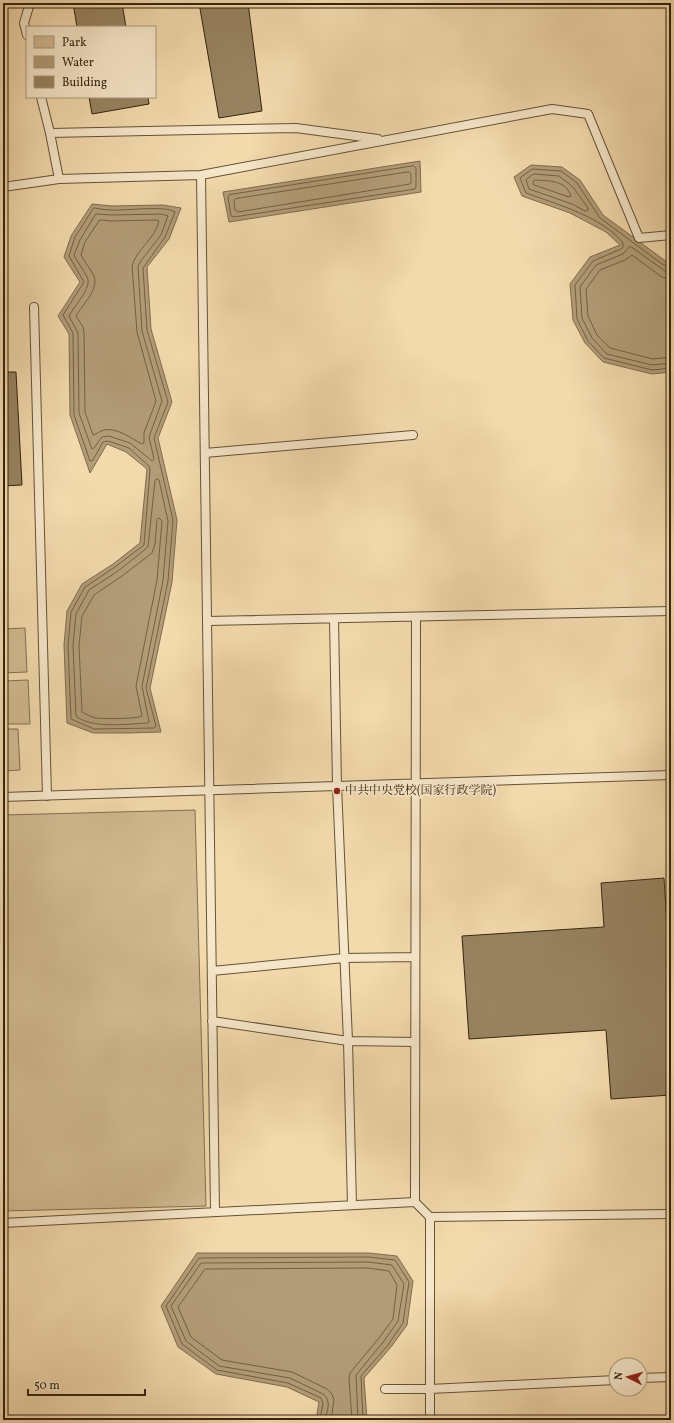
<svg xmlns="http://www.w3.org/2000/svg" width="674" height="1423" font-family="Vollkorn,'Noto Serif SC',serif">
	<style>
		.green { fill: #d3bb92; stroke: #847050 }
		.water { fill: #b29c77; stroke: #806c4d }
		.lines { fill: none; stroke-linecap: round; stroke-linejoin: round }
		.shore { stroke: #746042; stroke-width: 1 }
		.building { fill: #988361; stroke: #35240e }
		.lane-casing { stroke: #645236; stroke-width: 10 }
		.lane { stroke: #f7e7ca; stroke-width: 8 }
		.poi-dot { fill: #8f2418; stroke: #f7e7ca; stroke-width: 1.5 }
		.labels { text-anchor: middle; dominant-baseline: central; stroke-width: 3.5; stroke-linejoin: round; paint-order: stroke }
		.poi-label { font-size: 12px; fill: #35240e; stroke: #f7e7ca; text-anchor: start }
	</style>
	<rect width="100%" height="100%" fill="#f3daad"/>
	<filter id="stains"><feTurbulence type="fractalNoise" baseFrequency=".005" numOctaves="4"/><feColorMatrix values="0 0 0 0 .2 0 0 0 0 .09 0 0 0 0 .02 0 0 0 .5 -.17"/></filter>
	<radialGradient id="worn" r=".72"><stop offset=".6" stop-color="#630" stop-opacity="0"/><stop offset="1" stop-color="#630" stop-opacity=".3"/></radialGradient>
	<path class="green" d="M 25,628 L 27,672 L 3,673 L 3,629 Z
		M 28,680 L 30,724 L 3,724 L 3,681 Z
		M 3,729 L 18,729 L 20,770 L 3,771 Z
		M 195,810 L 206,1206 L 3,1211 L 3,815 Z"/>
	<path class="water" d="M 420,161 L 421,192 L 229,222 L 223,192 Z
		M 531,165 L 562,167 L 580,180 L 603,215 L 671,265 L 671,372 L 652,374 L 603,362 L 585,343 L 573,320 L 570,284 L 590,257 L 620,245 L 606,232 L 570,213 L 522,196 L 514,177 Z
		M 92,204 L 112,206 L 163,205 L 181,208 L 169,239 L 147,267 L 151,329 L 172,402 L 158,438 L 177,520 L 172,582 L 150,688 L 161,732 L 129,733 L 93,733 L 67,723 L 64,645 L 67,611 L 82,584 L 113,564 L 140,543 L 147,469 L 126,452 L 107,444 L 90,473 L 70,415 L 69,334 L 58,316 L 80,282 L 64,257 L 71,236 Z
		M 197,1253 L 369,1253 L 397,1256 L 413,1281 L 407,1325 L 391,1347 L 364,1378 L 367,1420 L 316,1420 L 319,1402 L 287,1387 L 216,1374 L 178,1347 L 161,1306 Z"/>
	<g class="lines">
		<path class="shore" d="M 414,166 L 416,168 L 416,187 L 415,189 L 234,217 L 231,216 L 228,197 L 229,195 Z
			M 409,172 L 411,174 L 411,183 L 410,184 L 238,212 L 235,210 L 234,201 L 235,199 Z
			M 534,174 L 559,176 L 573,187 L 588,208 L 588,210 L 585,211 L 572,204 L 529,189 L 526,180 Z
			M 536,180 C 549,181 566,180 571,196 L 569,197 L 534,185 L 533,182 Z
			M 95,208 C 100,209 106,210 111,210 C 125,211 165,205 175,212 L 165,237 L 143,268 L 147,330 L 168,402 L 154,438 L 173,520 L 168,581 L 146,688 L 156,726 L 154,728 L 94,729 L 71,719 L 68,645 L 71,612 L 85,587 L 115,567 L 144,545 L 150,470 L 149,466 L 129,448 L 108,441 L 103,442 L 93,460 L 90,461 L 74,415 L 73,333 L 63,315 L 84,282 L 69,256 L 75,237 L 93,209 Z
			M 96,214 L 112,215 L 162,214 L 168,216 L 161,235 L 140,262 L 138,267 L 142,331 L 162,401 L 149,437 L 154,459 L 152,461 L 130,443 L 109,436 L 102,437 L 94,448 L 92,449 L 79,413 L 78,333 L 69,316 C 74,306 93,287 87,277 C 83,269 78,263 74,255 L 80,240 Z
			M 100,220 L 112,221 L 157,220 L 159,221 C 155,239 136,250 132,266 L 137,332 L 156,401 L 144,433 L 144,443 L 142,444 C 132,439 117,427 104,430 C 100,431 97,434 93,435 L 85,412 L 84,333 L 83,327 L 76,316 C 82,305 99,290 94,276 C 91,269 84,262 81,255 L 85,242 Z
			M 671,268 L 662,264 L 600,218 L 577,183 L 561,171 L 532,169 L 520,178 L 526,193 C 556,204 603,217 623,243 L 623,247 L 621,249 L 593,261 L 575,285 L 577,319 L 588,341 L 604,358 L 652,370 L 671,368
			M 671,273 L 665,271 L 630,246 L 623,254 L 596,265 L 580,287 L 582,318 L 592,338 L 607,354 L 652,365 L 671,363
			M 671,279 L 662,277 L 632,255 L 625,260 L 600,270 L 586,289 L 588,316 L 597,335 L 610,348 L 653,359 L 671,357
			M 157,479 L 159,480 L 168,521 L 163,581 L 142,686 L 149,722 L 148,723 C 128,724 91,729 76,716 L 73,645 L 76,614 L 89,590 L 118,571 L 148,547 L 155,481 Z
			M 159,518 L 162,521 L 157,580 L 136,686 L 142,716 C 136,719 104,719 96,718 C 92,717 85,714 82,712 L 79,645 L 82,616 L 94,595 L 122,576 L 152,553 L 155,544 L 157,520 Z
			M 320,1420 L 323,1403 L 321,1398 L 288,1383 L 217,1370 L 182,1344 L 166,1306 L 199,1258 L 369,1257 L 395,1260 L 409,1282 L 403,1323 L 388,1345 L 361,1376 L 363,1420
			M 325,1420 C 327,1411 332,1401 323,1394 L 290,1378 L 219,1366 L 186,1341 L 171,1306 L 201,1263 L 368,1262 L 392,1265 L 404,1284 L 398,1321 L 384,1341 L 356,1375 L 358,1420
			M 331,1420 L 334,1400 L 332,1394 L 327,1389 L 292,1372 L 222,1360 L 191,1337 L 178,1307 L 205,1269 L 368,1268 L 389,1271 L 397,1285 L 393,1319 L 379,1338 L 350,1373 L 349,1379 L 352,1420"/>
	</g>
	<path class="building" d="M 73,3 L 122,3 L 126,27 L 77,27 Z
		M 199,3 L 248,3 L 262,111 L 219,118 Z
		M 89,97 L 148,97 L 149,104 L 92,114 Z
		M 3,372 L 16,372 L 22,485 L 3,486 Z
		M 664,878 L 671,986 L 671,1095 L 611,1099 L 606,1030 L 469,1039 L 462,936 L 604,927 L 601,883 Z"/>
	<g class="lines">
		<defs>
			<path id="lane" d="M 27,35 L 24,23 L 30,3
				M 41,97 L 50,133
				M 201,175 L 215,1212
				M 59,179 L 50,133 L 296,128 L 378,139
				M 3,187 L 59,179 L 201,175 L 552,109 L 588,114 L 639,238 L 671,235
				M 34,307 L 47,796
				M 205,453 L 413,435
				M 334,619 L 337,786 L 348,1041 L 352,1205
				M 207,621 L 671,611
				M 3,797 L 671,775
				M 212,971 L 344,958 L 415,957
				M 212,1021 L 348,1041 L 415,1042
				M 415,1202 L 416,617
				M 3,1223 L 415,1202 L 430,1217 L 671,1214
				M 640,1378 L 671,1377
				M 385,1389 L 430,1389 L 616,1380
				M 430,1420 L 430,1217"/>
		</defs>
		<use href="#lane" class="lane-casing"/>
		<use href="#lane" class="lane"/>
	</g>
	<circle class="poi-dot" cx="337" cy="791" r="4"/>
	<g class="labels">
		<g class="poi-label">
			<text x="345" y="791">中共中央党校(国家行政学院)</text>
		</g>
	</g>
	<rect width="674" height="1423" fill="none" stroke="#f3daad" stroke-width="16"/>
	<rect x="4" y="4" width="666" height="1415" fill="none" stroke="#35240e" stroke-width="2"/>
	<rect x="8" y="8" width="658" height="1407" fill="none" stroke="#35240e"/>
	<rect x="26" y="26" width="130" height="72" fill="#f7e7ca" stroke="#a9997f"/>
	<rect x="34" y="36" width="20" height="12" fill="#d3bb92" stroke="#a9997f"/>
	<text x="62" y="46" font-size="12" fill="#35240e">Park</text>
	<rect x="34" y="56" width="20" height="12" fill="#b29c77" stroke="#a9997f"/>
	<text x="62" y="66" font-size="12" fill="#35240e">Water</text>
	<rect x="34" y="76" width="20" height="12" fill="#988361" stroke="#a9997f"/>
	<text x="62" y="86" font-size="12" fill="#35240e">Building</text>
	<g transform="translate(628 1377) rotate(276)"><circle r="19" fill="#f7e7ca" stroke="#a9997f"/>
	<path d="M0-3L7 15L0 10L-7 15Z" fill="#8f2418"/>
	<text y="-6" font-size="11" font-weight="bold" text-anchor="middle" fill="#35240e">N</text>
	</g>
	<path d="M28 1389v6h117v-6" fill="none" stroke="#35240e" stroke-width="2"/>
	<text x="34" y="1389" font-size="12" fill="#35240e" stroke="#f7e7ca" stroke-width="3" paint-order="stroke">50 m</text>
	<rect width="100%" height="100%" filter="url(#stains)"/>
	<rect width="100%" height="100%" fill="url(#worn)"/>
</svg>
